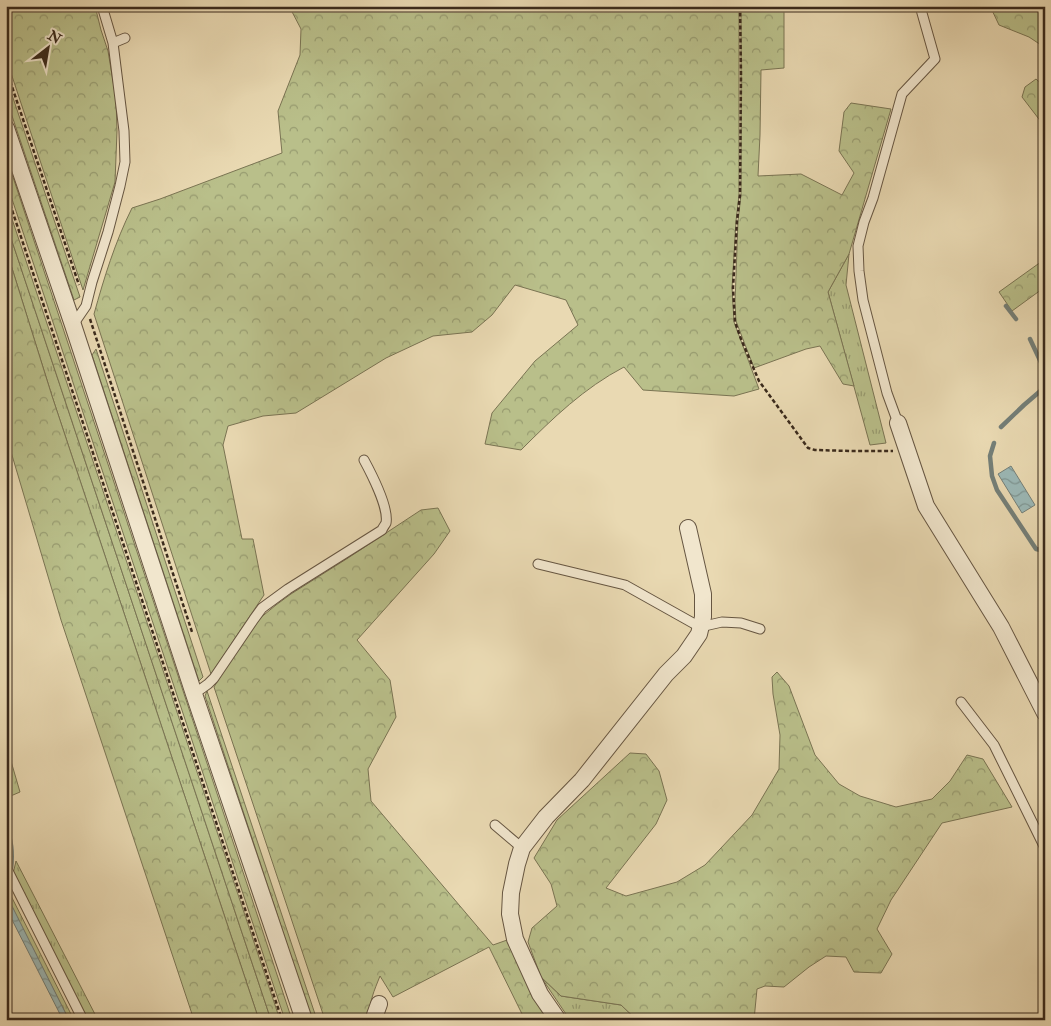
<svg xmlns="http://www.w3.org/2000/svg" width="1051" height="1026" font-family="'IM FELL Double Pica',serif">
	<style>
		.grass { fill: url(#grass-tufts); stroke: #7a7453 }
		.forest { fill: url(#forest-crowns); stroke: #7a7453 }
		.water { fill: url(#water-waves); stroke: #747f78 }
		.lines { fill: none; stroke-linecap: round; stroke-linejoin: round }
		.stream { stroke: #747f78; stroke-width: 4.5 }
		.lane-casing { stroke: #665642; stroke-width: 11 }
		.street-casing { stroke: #665642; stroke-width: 18 }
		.path { stroke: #3a2a1c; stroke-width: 2.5; stroke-dasharray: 4 2.5; stroke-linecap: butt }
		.lane { stroke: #f1e6cd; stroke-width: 9 }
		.street { stroke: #f1e6cd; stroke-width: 16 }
	</style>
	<defs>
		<pattern id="grass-tufts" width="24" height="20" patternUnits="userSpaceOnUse" patternTransform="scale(1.25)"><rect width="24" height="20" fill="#b9bf8a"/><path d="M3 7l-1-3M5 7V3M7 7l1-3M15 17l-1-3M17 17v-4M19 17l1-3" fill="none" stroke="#979b70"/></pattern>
		<pattern id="forest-crowns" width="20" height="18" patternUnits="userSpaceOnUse" patternTransform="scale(1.25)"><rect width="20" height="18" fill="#b9bf8a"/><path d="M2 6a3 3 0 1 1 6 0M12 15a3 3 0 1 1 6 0" fill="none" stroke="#979b70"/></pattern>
		<pattern id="water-waves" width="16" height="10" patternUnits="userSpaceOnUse" patternTransform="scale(1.25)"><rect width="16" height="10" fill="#9bb8b6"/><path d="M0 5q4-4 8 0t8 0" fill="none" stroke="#7f9693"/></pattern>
	</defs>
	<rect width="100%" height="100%" fill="#e9d9b2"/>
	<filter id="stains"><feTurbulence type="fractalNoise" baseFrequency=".004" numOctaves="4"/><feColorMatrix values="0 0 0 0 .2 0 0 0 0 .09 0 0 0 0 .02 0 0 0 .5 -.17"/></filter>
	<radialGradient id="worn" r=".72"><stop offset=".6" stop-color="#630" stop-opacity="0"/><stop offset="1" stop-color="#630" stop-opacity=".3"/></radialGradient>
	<path class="grass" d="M 6,223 L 271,1020 L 259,1020 L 52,396 L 6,249 Z
		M 849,254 L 846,285 L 886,443 L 870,445 L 828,292 Z
		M 6,828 C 11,843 12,853 10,869 L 6,860 Z
		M 16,861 L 98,1020 L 88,1020 L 13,874 Z
		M 6,886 L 74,1020 L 69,1020 L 6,896 Z
		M 541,977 L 561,996 L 621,1005 L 637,1020 L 570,1020 Z"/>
	<path class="forest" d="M 6,6 L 95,6 L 101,30 L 108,51 L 116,99 L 117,131 L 115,182 L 83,290 L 6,58 Z
		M 289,6 L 739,6 L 739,195 L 736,221 L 732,288 L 734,322 L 759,389 L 734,396 L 643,390 L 624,367 C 584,388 553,418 521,450 L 485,444 L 492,413 L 535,361 L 578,325 L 566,300 L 515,285 L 492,315 L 472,332 L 433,336 L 386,358 L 296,413 L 263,416 L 228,426 L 223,445 L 242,539 L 253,539 L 264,595 L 211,674 L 94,314 C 104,278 115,242 132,208 L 160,199 L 282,153 L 278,111 L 300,55 L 301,29 Z
		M 741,6 L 790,6 L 784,8 L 784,68 L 761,70 L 760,135 L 758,176 L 801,174 L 842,195 L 854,173 L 839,151 L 844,112 L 851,103 L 891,109 L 849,254 L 828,292 L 854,386 L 843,384 L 820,346 L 806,349 L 754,368 L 736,321 L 735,303 L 738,221 L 741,195 Z
		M 990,6 L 1045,6 L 1045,42 L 1041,45 L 1029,37 L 999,25 Z
		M 6,77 L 80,297 L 74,300 L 6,98 Z
		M 1036,79 L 1045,87 L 1045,127 L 1022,97 L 1025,87 Z
		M 6,156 L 292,1020 L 285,1020 L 6,181 Z
		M 6,201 L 280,1020 L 271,1020 L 6,223 Z
		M 6,249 L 52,396 L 259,1020 L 194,1020 L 61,620 L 6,435 Z
		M 1045,259 L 1045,287 L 1012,311 L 999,292 Z
		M 96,349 L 203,677 L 199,681 L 92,355 Z
		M 438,508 L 450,531 L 434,554 L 357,640 L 390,680 L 396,717 L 368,769 L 371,801 L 493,945 L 510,939 L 549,1020 L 525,1020 L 489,947 L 393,997 L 380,976 C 375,989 367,1005 371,1020 L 325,1020 L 214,687 L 239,646 L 259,619 L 276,605 L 291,594 L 348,558 L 421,510 Z
		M 777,672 L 789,686 L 815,755 L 839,784 L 860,796 L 896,807 L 932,799 L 950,781 L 967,755 L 983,759 L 1012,807 L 942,823 L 891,900 L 877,929 L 892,954 L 881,973 L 854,972 L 846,957 L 826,956 L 809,967 L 784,987 L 765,986 L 757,989 L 754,1020 L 637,1020 L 621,1005 L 561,996 L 541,977 L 528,942 L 532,928 L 557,906 L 551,884 L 534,858 L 557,820 L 630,753 L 646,754 L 659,771 L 667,800 L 656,824 L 606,888 L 626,896 L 677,882 L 705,865 L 752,815 L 779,769 L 780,735 L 773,694 L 772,677 Z
		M 207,691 L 317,1020 L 312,1020 L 205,696 Z
		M 6,744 L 20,792 L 6,798 Z"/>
	<path class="water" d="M 1011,466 L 1035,505 L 1022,513 L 998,474 Z
		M 6,896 L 7,896 L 69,1020 L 63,1020 L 6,908 Z"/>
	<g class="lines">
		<path class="stream" d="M 1006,306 L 1016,319
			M 1030,339 L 1045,371
			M 1001,427 L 1024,405 L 1045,387
			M 994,443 L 990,456 L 992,476 L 997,490 L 1036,549 L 1045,551
			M 6,824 C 11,841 13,851 11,869
			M 6,886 L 8,881"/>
		<defs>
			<path id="lane" d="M 113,43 L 125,38
				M 73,325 L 86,306 L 92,282 L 108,232 L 120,186 L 125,162 L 124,131 L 113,43 L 102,6
				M 898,423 L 887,393 L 863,300 L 859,271 L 858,246 L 864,222 L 873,198 L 902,94 L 935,59 L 920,6
				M 538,564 L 625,585 L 700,627 L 722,622 L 741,623 L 760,629
				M 194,694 L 208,684 L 214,678 L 254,619 L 262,608 L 288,589 L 382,530 C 383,527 385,525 386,523 C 389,508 371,473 364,460
				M 961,702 L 994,745 L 1045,848
				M 495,825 L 522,848
				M 6,867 L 83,1020"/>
			<path id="street" d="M 6,128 L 73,325 L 194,694 L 304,1020
				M 898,423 L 926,506 L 1001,627 L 1045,713
				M 376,1020 L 375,1015 L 379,1004
				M 558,1020 L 540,994 L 515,939 L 510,914 L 511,893 L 517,864 L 522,848 L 546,817 L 582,780 L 666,674 L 684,656 L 699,634 L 703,617 L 703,594 L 688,528"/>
		</defs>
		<use href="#lane" class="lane-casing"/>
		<use href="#street" class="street-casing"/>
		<path class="path" d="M 740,6 L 741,75 L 740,195 L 737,221 L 733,288 L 735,322 L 741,339 L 759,381 L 808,448 L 815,450 L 852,451 L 893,451
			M 6,69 L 79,285
			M 6,192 L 282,1020
			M 90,319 L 192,632"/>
		<use href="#lane" class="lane"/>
		<use href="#street" class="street"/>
	</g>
	<rect width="1051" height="1026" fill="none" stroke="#e9d9b2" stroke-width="25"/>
	<rect x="8" y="8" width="1036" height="1011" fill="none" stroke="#3a2a1c" stroke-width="2.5"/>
	<rect x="12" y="12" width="1026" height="1001" fill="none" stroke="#3a2a1c"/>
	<g transform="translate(48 48) rotate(31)" stroke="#f1e6cd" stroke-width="4" paint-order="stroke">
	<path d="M0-4L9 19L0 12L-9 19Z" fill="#3a2a1c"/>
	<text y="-8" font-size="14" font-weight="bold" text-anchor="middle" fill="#3a2a1c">N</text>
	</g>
	<rect width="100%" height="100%" filter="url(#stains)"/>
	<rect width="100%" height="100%" fill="url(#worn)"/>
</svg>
